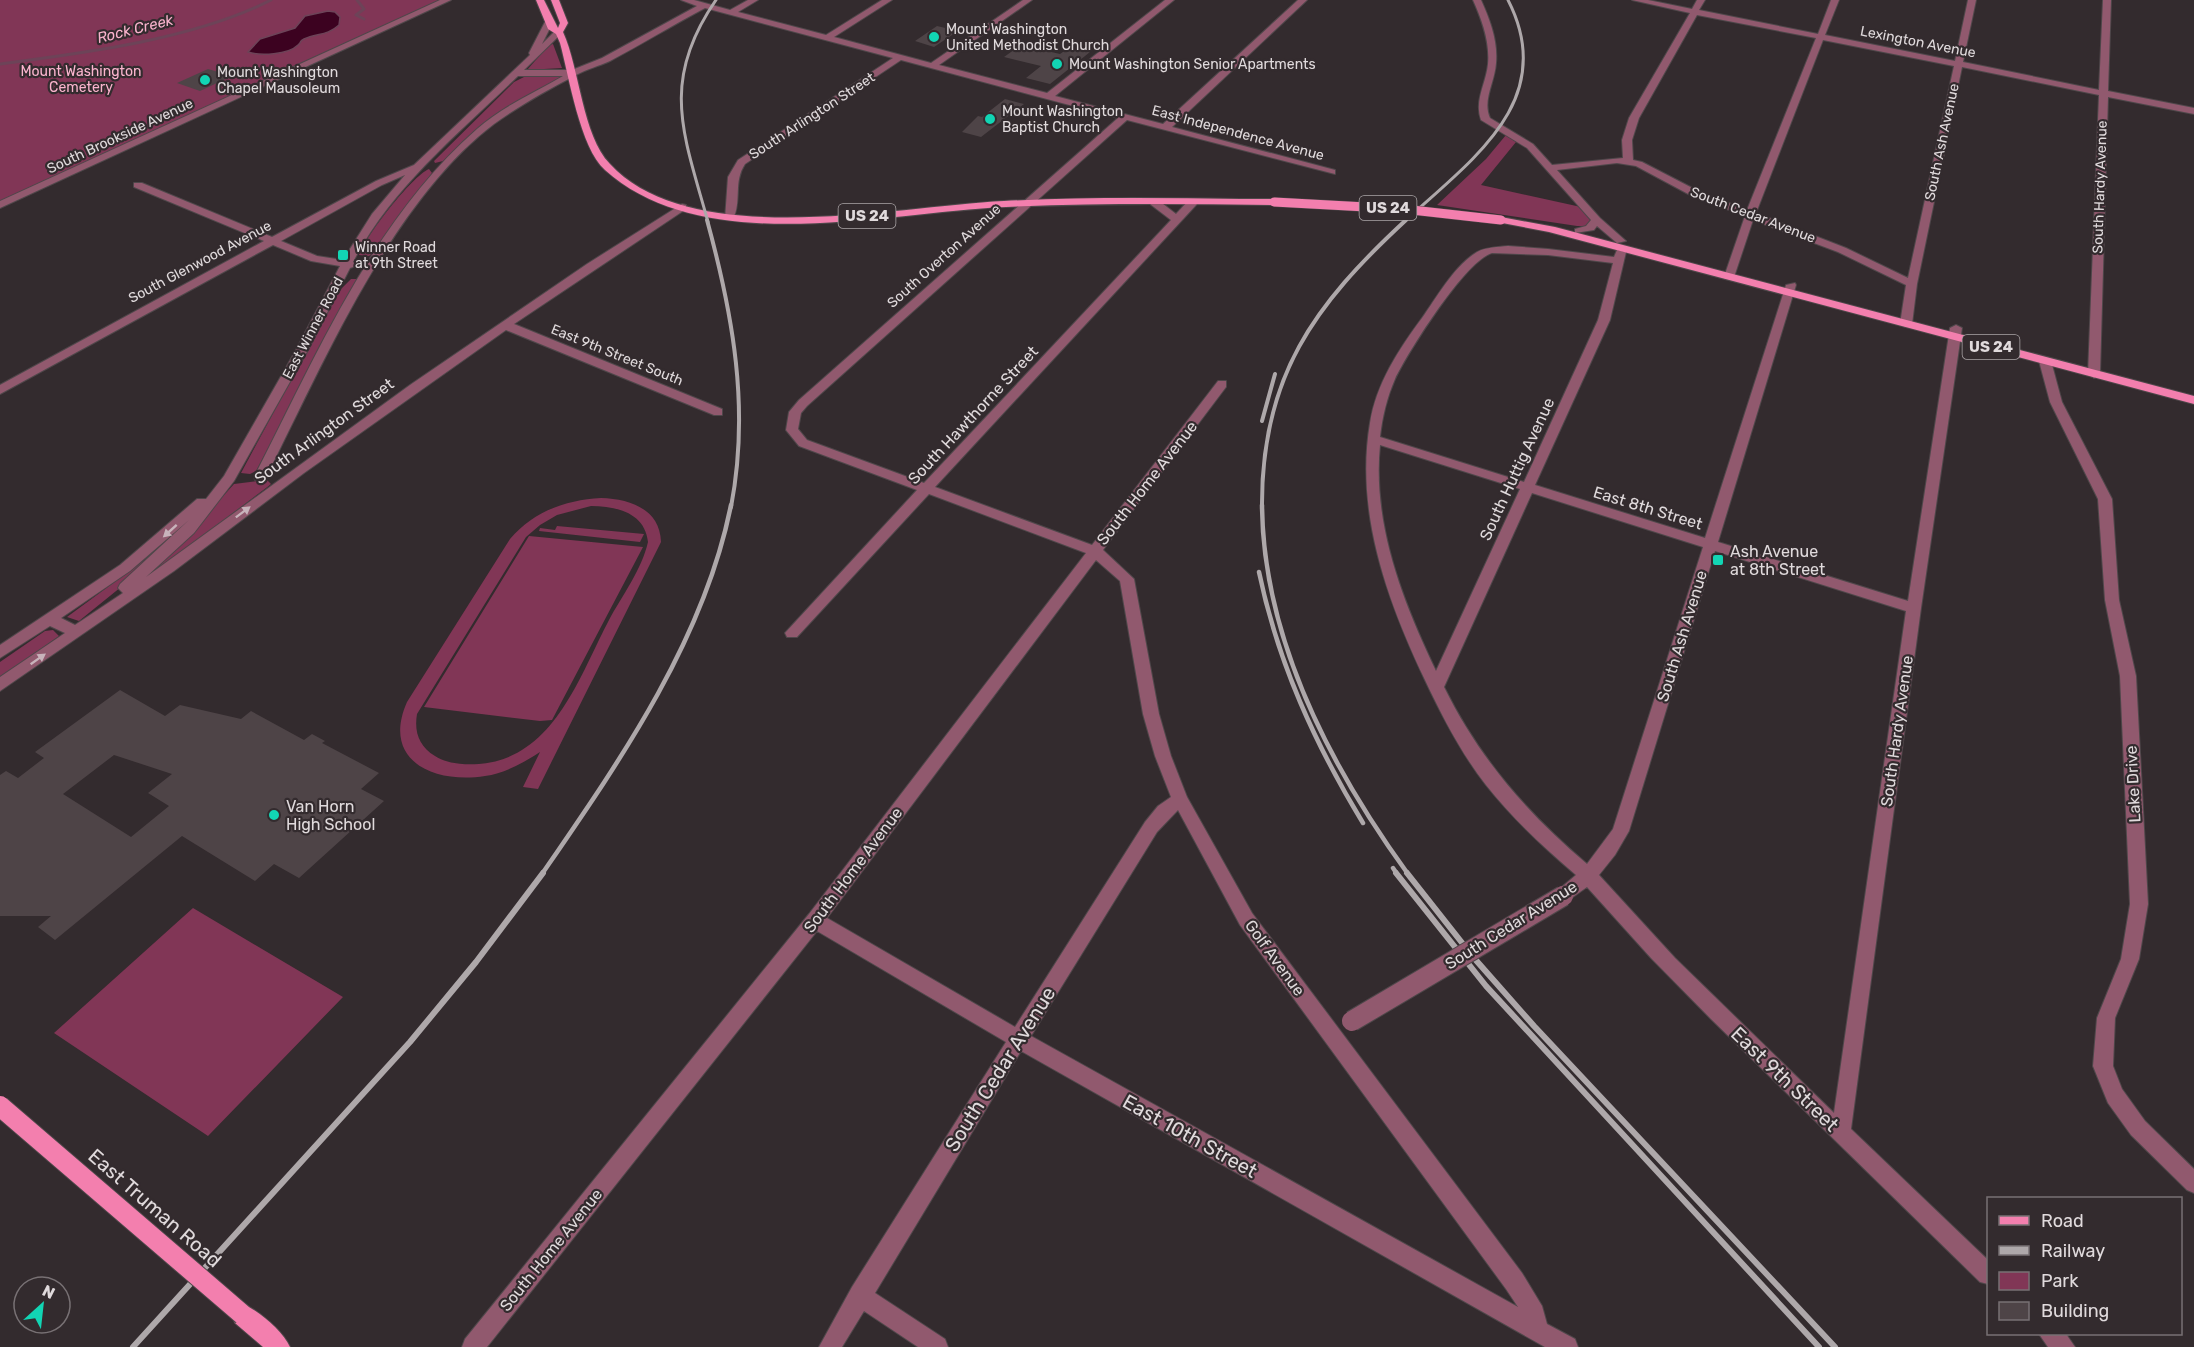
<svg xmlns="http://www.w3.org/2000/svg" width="2194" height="1347" font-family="Rubik,sans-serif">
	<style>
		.green { fill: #813656; fill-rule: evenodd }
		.water { fill: #3c0220; stroke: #6d4358; stroke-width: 1.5 }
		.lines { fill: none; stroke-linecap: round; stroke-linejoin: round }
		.stream { stroke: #6d4358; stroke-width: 3 }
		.building { fill: #4e4447; fill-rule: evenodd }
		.minor-casing { stroke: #4f474a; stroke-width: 2 }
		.major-casing { stroke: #4f474a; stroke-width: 2 }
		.minor { fill: #91596e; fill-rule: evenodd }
		.major { fill: #f37fae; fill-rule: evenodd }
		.rail-far3 { stroke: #aea8aa; stroke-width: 3 }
		.rail-far2 { stroke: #aea8aa; stroke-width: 4 }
		.rail-far1 { stroke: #aea8aa; stroke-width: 4.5 }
		.rail { stroke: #aea8aa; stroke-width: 6 }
		.minor-bridge-casing { stroke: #4f474a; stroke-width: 22; stroke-linecap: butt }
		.major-bridge-far1-casing { stroke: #4f474a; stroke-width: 10; stroke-linecap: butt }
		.major-bridge-casing { stroke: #4f474a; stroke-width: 22; stroke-linecap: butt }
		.minor-bridge { stroke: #91596e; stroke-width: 20 }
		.major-bridge-far1 { stroke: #f37fae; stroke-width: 9 }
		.major-bridge { stroke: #f37fae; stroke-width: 20 }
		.oneway { fill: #c8b3bb }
		.poi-dot { fill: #12d5b4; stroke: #332b2e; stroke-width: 2 }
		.labels { text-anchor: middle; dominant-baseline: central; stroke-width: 4.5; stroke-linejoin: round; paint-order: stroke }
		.far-poi-label { font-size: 14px; fill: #e0dadc; stroke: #332b2e; text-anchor: start }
		.far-street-label { font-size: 14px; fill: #e0dadc; stroke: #332b2e }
		.far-park-label { font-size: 14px; fill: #fbb4ce; stroke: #332b2e }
		.far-water-label { font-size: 15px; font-style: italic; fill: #f9b2cc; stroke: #332b2e }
		.shield { fill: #332b2e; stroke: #aca6a8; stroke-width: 1.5 }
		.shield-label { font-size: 15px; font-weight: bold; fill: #e0dadc }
		.street-label { font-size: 16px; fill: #e0dadc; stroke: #332b2e }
		.poi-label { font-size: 16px; fill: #e0dadc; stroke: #332b2e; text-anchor: start }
		.near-street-label { font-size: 20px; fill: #e0dadc; stroke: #332b2e }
	</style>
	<rect width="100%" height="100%" fill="#332b2e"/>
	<path class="green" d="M 0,0 L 443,0 L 0,202 Z
		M 553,44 L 562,68 L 527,70 L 549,45 Z
		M 556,76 L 562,78 L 488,121 L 443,161 L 435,163 L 434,161 L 514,82 L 524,77 Z
		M 1506,135 L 1516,142 L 1481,185 L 1581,207 L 1593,223 L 1588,226 L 1577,226 L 1437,205 L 1486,159 Z
		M 429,169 L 432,173 L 375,251 L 369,256 L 359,255 C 364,238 412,176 429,169 Z
		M 351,279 L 357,279 L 356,283 L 256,471 L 250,474 L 241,473 L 338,292 Z
		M 267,480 L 271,484 L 266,488 L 116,602 L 186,537 L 234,484 Z
		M 601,498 C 630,499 660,509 661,542 L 538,789 L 523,787 L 540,752 C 523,763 505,773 485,776 C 434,784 381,761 407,702 L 510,539 C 534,511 566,500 601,498 ZM 591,506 C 617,506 645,513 648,542 C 642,569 622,596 609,620 C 579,677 554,758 479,764 C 465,765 447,764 435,756 C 419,746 414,732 417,714 L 526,537 L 540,525 L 557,515 Z
		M 557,526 L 644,534 L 640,542 L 539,531 L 540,528 L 555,530 Z
		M 529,536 L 643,547 L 552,720 L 540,721 L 424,707 Z
		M 162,547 L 121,587 L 79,621 L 67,617 Z
		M 53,630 L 59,636 L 0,678 L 0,662 L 45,631 Z
		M 193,908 L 343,997 L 208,1136 L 54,1033 Z"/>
	<path class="water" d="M 328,11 L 335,12 L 340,17 L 339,25 C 327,36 317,33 304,39 C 298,42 303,41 298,45 C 288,55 260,56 248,52 L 260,39 L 295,28 L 305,16 Z"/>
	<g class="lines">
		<path class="stream" d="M 357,0 L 364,9 L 356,15 L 364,19
			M 0,64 C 85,53 195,39 271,0"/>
	</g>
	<path class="building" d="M 937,26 L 958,31 L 934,47 L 915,41 Z
		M 1021,45 L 1060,54 L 1070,47 L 1090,52 L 1050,84 L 1026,78 L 1041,66 L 1004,57 Z
		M 208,69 L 232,76 L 200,91 L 177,83 Z
		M 1005,99 L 1024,104 L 981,137 L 962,132 L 978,116 L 982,117 Z
		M 120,690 L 165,716 L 180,705 L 241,719 L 251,711 L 304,740 L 312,734 L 325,741 L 322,743 L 379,773 L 361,789 L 384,801 L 299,878 L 274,864 L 255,881 L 182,836 L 55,940 L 38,927 L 51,916 L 0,916 L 0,775 L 6,771 L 18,778 L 44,758 L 35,752 ZM 114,755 L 172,774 L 148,793 L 169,806 L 131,837 L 63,794 Z"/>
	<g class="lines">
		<defs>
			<path id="minor" d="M 440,0 L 451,0 L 0,208 L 0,201 Z
				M 681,0 L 694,0 L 730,10 L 748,0 L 758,0 L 738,12 L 826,35 L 882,0 L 892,0 L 834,37 L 931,63 L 1023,0 L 1032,0 L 939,65 L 1047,93 L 1165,0 L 1174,0 L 1055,96 L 1163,124 L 1298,0 L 1307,0 L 1172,127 L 1335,170 L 1335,174 L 1127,120 L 807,406 L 801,413 L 798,429 L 807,440 L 924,483 L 1171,220 L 1150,204 L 1150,200 L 1158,200 L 1176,214 L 1189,200 L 1197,200 L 1197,204 L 935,487 L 1092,545 L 1218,381 L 1226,381 L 1226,387 L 1103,550 L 1134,579 L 1159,714 L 1171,756 L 1187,797 L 1252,913 L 1522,1273 L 1542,1306 L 1547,1324 L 1575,1339 L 1578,1347 L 1545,1347 L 1021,1051 L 875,1293 L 945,1339 L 948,1347 L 918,1347 L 864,1311 L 842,1347 L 819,1347 L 852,1287 L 1006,1042 L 817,931 L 487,1347 L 462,1347 L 465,1339 L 809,914 L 1086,553 L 929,494 L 797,637 L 787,637 L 785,633 L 917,490 L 799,446 L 786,430 L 789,412 L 799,400 L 1118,118 L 901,60 L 745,164 C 733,182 742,201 733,219 L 725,219 L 728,177 L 738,160 L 893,58 L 705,8 C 673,25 642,44 610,61 C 599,66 587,69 576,75 C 549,89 519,106 494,124 C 392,201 323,364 266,477 L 265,480 L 255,480 L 254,477 C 316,356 373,220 477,129 C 503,106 534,93 563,76 L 518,76 C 459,133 391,188 353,262 L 359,265 L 350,268 L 308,350 L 234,481 L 194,533 L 146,577 L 410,385 L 587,264 L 682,204 L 686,205 L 686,209 L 514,324 L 722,409 L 722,415 L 714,415 L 506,330 L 304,473 L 174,571 L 0,691 L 0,677 L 65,633 L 50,626 L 0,658 L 0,645 L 120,565 L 197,499 L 206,499 L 224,476 L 296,350 L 340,266 L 311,261 L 273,245 L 0,394 L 0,385 L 264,241 L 134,187 L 134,183 L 142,183 L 272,237 L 376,181 L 414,165 L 530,55 L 529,53 L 546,20 L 553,22 L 542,44 L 556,30 L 563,32 L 524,70 L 572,70 L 602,58 L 697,6 ZM 405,175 L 372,214 L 343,260 L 317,256 L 281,241 L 382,185 ZM 189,520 L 120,584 L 118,588 L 123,593 L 75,625 L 61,618 L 130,571 ZM 1096,560 L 1120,581 L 1143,714 L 1155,756 L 1171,797 L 1158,806 L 1145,822 L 1015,1027 L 827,918 ZM 1178,810 L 1240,925 L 1506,1289 L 1518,1307 L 1031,1036 L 1157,832 Z
				M 1473,0 L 1481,0 C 1490,20 1498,41 1496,63 C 1495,82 1482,100 1490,118 L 1533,144 L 1552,165 L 1623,158 L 1622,140 L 1629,118 L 1690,13 L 1632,0 L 1648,0 L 1692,9 L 1697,0 L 1705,0 L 1699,10 L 1818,34 L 1831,0 L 1839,0 L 1825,35 L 1955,61 L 1968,0 L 1976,0 L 1963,62 L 2099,90 L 2103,0 L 2111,0 L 2108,91 L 2194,108 L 2194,114 L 2108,97 L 2100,374 L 2094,378 L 2088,374 L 2099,95 L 1962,67 L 1917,284 L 1912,324 L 1906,327 L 1900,324 L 1906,285 L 1838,252 L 1753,220 L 1734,277 L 1725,279 L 1724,277 L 1745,216 L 1692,196 L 1636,166 L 1617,163 L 1557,170 L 1600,218 L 1626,241 L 1617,243 L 1597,226 L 1594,230 L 1575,233 L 1575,229 L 1586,226 L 1591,220 L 1527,148 L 1481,120 C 1474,100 1486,84 1488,64 C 1490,42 1482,20 1473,0 ZM 1697,15 L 1816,38 L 1747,210 L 1700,192 L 1642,162 L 1633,160 L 1632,140 L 1639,118 ZM 1823,40 L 1954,66 L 1908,278 L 1846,248 L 1756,213 Z
				M 1508,246 L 1548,249 L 1614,257 L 1617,250 L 1626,252 L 1610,320 L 1535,485 L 1705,538 L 1786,285 L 1795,283 L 1796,285 L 1718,542 L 1908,601 L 1950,328 L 1956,325 L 1962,328 L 1921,608 L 1851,1129 L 1988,1260 L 1988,1284 L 1980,1282 L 1711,1019 L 1651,958 L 1587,887 L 1563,904 L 1557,901 L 1554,896 L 1557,891 L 1576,875 C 1543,847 1513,819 1486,785 C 1461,753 1442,716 1425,680 C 1387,600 1355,512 1370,423 C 1376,384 1399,349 1422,318 C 1437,297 1454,266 1477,252 C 1486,247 1498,247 1508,246 ZM 1492,253 L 1548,255 L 1613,263 L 1598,320 L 1524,482 L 1380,437 C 1382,418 1387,397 1395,379 C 1408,352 1465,261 1492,253 ZM 1380,445 L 1520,489 L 1436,671 C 1403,602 1372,524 1380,445 ZM 1532,493 L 1703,547 L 1613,829 L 1587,864 C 1527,813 1479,758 1444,687 ZM 1715,551 L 1906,611 L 1834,1113 L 1675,958 L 1599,875 L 1615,855 L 1629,831 Z
				M 2045,357 L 2051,361 L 2062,402 L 2112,499 L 2119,600 L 2136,676 L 2148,904 L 2139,959 L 2115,1018 L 2113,1066 L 2122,1089 L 2145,1121 L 2194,1169 L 2194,1193 L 2187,1190 L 2131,1135 L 2108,1103 L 2093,1066 L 2097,1018 L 2121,959 L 2130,904 L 2120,676 L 2105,600 L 2098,499 L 2050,402 L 2039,361 Z
				M 2039,1334 L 2066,1334 L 2075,1347 L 2048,1347 Z"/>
			<path id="major" d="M 536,0 L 544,0 L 558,28 L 560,23 L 551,0 L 559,0 L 568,23 L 563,32 C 580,69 582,135 610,164 C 691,252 898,206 1004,201 C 1083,197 1162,198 1240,199 L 1274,199 L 1279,202 L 1274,205 C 1185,204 1095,203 1006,207 C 886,212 704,259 605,170 C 580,148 569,76 560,43 L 556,34 L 548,29 Z
				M 1501,217 L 1555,227 L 2194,396 L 2194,404 L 1549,232 L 1497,222 L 1497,218 Z
				M 243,1304 C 259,1311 283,1331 290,1347 L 263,1347 L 235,1323 L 232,1315 L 235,1307 Z"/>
		</defs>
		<use href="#minor" class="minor-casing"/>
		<use href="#major" class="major-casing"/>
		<use href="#minor" class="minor"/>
		<use href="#major" class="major"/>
		<path class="rail-far3" d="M 708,222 C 684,135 659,82 716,0
			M 1404,222 C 1470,161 1560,101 1508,0"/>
		<path class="rail-far2" d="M 707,220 C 733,315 750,409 731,507
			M 1262,421 L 1275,374
			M 1262,507 C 1261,377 1314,305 1406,220"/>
		<path class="rail-far1" d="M 1262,505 C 1263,640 1331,768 1408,874
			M 1259,572 C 1278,663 1315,744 1363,823
			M 1393,868 L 1397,874
			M 542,874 C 619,762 704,641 731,505"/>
		<path class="rail" d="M 1396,873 L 1486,986 L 1819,1347
			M 1407,873 L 1474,958 L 1534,1026 L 1835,1347
			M 133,1347 L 410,1042 L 476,962 L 543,873"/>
		<defs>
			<path id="minor-bridge" d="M 1352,1021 L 1563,896"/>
			<path id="major-bridge-far1" d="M 1274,202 L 1403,209 L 1501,220"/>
			<path id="major-bridge" d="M 0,1106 L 243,1315"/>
		</defs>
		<use href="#minor-bridge" class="minor-bridge-casing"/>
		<use href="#major-bridge-far1" class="major-bridge-far1-casing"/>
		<use href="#major-bridge" class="major-bridge-casing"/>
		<use href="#minor-bridge" class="minor-bridge"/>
		<use href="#major-bridge-far1" class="major-bridge-far1"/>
		<use href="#major-bridge" class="major-bridge"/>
	</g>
	<defs><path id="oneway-solid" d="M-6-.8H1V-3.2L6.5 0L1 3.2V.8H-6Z" transform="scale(1.5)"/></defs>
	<g class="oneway">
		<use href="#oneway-solid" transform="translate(243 512) rotate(-37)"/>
		<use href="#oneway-solid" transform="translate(170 531) rotate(138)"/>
		<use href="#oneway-solid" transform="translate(38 659) rotate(-35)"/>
	</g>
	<g class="poi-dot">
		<circle cx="934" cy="37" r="6"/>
		<circle cx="1057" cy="64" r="6"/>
		<circle cx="205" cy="80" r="6"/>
		<circle cx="990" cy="119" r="6"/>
		<rect x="337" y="249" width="12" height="12" rx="3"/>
		<rect x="1712" y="554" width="12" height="12" rx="3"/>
		<circle cx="274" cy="815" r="6"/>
	</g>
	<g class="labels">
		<g class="far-poi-label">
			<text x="946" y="29">Mount Washington<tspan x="946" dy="16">United Methodist Church</tspan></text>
			<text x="1069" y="64">Mount Washington Senior Apartments</text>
			<text x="217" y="72">Mount Washington<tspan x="217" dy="16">Chapel Mausoleum</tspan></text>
			<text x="1002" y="111">Mount Washington<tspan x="1002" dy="16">Baptist Church</tspan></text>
			<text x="355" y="247">Winner Road<tspan x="355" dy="16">at 9th Street</tspan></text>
		</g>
		<g class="far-street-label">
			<text transform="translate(1918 42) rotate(11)">Lexington Avenue</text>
			<text transform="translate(812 116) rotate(-33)">South Arlington Street</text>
			<text transform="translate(1238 133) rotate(15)">East Independence Avenue</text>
			<text transform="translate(120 136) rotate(-25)">South Brookside Avenue</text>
			<text transform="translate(1942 142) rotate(-78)">South Ash Avenue</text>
			<text transform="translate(2100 187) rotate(-88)">South Hardy Avenue</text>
			<text transform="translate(1753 215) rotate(21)">South Cedar Avenue</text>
			<text transform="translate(944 256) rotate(-42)">South Overton Avenue</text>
			<text transform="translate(200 262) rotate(-28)">South Glenwood Avenue</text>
			<text transform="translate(313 328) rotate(-62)">East Winner Road</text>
			<text transform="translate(617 355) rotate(22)">East 9th Street South</text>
		</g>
		<g class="far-park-label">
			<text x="81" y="71">Mount Washington<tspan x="81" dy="16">Cemetery</tspan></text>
		</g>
		<g class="far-water-label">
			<text transform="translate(135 29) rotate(-14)">Rock Creek</text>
		</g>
		<g class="shield">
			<rect x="1359.5" y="196" width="57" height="24" rx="4.5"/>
			<rect x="838.5" y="204" width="57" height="24" rx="4.5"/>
			<rect x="1962.5" y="335" width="57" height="24" rx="4.5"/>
		</g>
		<g class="shield-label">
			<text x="1388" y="208">US 24</text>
			<text x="867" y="216">US 24</text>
			<text x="1991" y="347">US 24</text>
		</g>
		<g class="street-label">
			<text transform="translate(973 415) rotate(-47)">South Hawthorne Street</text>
			<text transform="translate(324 431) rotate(-36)">South Arlington Street</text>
			<text transform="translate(1517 469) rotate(-65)">South Huttig Avenue</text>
			<text transform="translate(1147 483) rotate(-52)">South Home Avenue</text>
			<text transform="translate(1648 508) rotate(17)">East 8th Street</text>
			<text transform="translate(1682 636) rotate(-73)">South Ash Avenue</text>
			<text transform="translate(1897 731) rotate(-82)">South Hardy Avenue</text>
			<text transform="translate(2133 784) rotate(-93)">Lake Drive</text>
			<text transform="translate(853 870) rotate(-53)">South Home Avenue</text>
			<text transform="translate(1511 925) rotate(-32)">South Cedar Avenue</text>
			<text transform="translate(1275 958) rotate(54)">Golf Avenue</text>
			<text transform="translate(551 1250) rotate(-51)">South Home Avenue</text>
		</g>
		<g class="poi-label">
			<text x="1730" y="551">Ash Avenue<tspan x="1730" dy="18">at 8th Street</tspan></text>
			<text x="286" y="806">Van Horn<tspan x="286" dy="18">High School</tspan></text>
		</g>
		<g class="near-street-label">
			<text transform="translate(1000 1069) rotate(-58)">South Cedar Avenue</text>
			<text transform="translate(1785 1079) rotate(44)">East 9th Street</text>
			<text transform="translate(1190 1136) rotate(29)">East 10th Street</text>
			<text transform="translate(155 1208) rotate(41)">East Truman Road</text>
		</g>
	</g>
	<rect x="1987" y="1197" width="195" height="138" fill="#332b2e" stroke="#787174" stroke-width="1.5"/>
	<rect x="1999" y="1216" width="30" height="9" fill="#f37fae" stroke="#787174" stroke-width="1.5"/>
	<text x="2041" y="1227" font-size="18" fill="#e0dadc">Road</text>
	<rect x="1999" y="1246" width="30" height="9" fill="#aea8aa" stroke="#787174" stroke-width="1.5"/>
	<text x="2041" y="1257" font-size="18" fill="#e0dadc">Railway</text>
	<rect x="1999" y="1272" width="30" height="18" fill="#813656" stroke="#787174" stroke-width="1.5"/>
	<text x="2041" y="1287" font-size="18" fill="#e0dadc">Park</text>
	<rect x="1999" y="1302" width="30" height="18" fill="#4e4447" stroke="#787174" stroke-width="1.5"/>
	<text x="2041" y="1317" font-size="18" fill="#e0dadc">Building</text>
	<g transform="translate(42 1305) rotate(27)"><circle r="28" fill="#332b2e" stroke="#787174" stroke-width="1.5"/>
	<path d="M0-4.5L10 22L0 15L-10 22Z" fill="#12d5b4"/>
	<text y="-9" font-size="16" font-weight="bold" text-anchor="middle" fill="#e0dadc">N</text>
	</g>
</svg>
